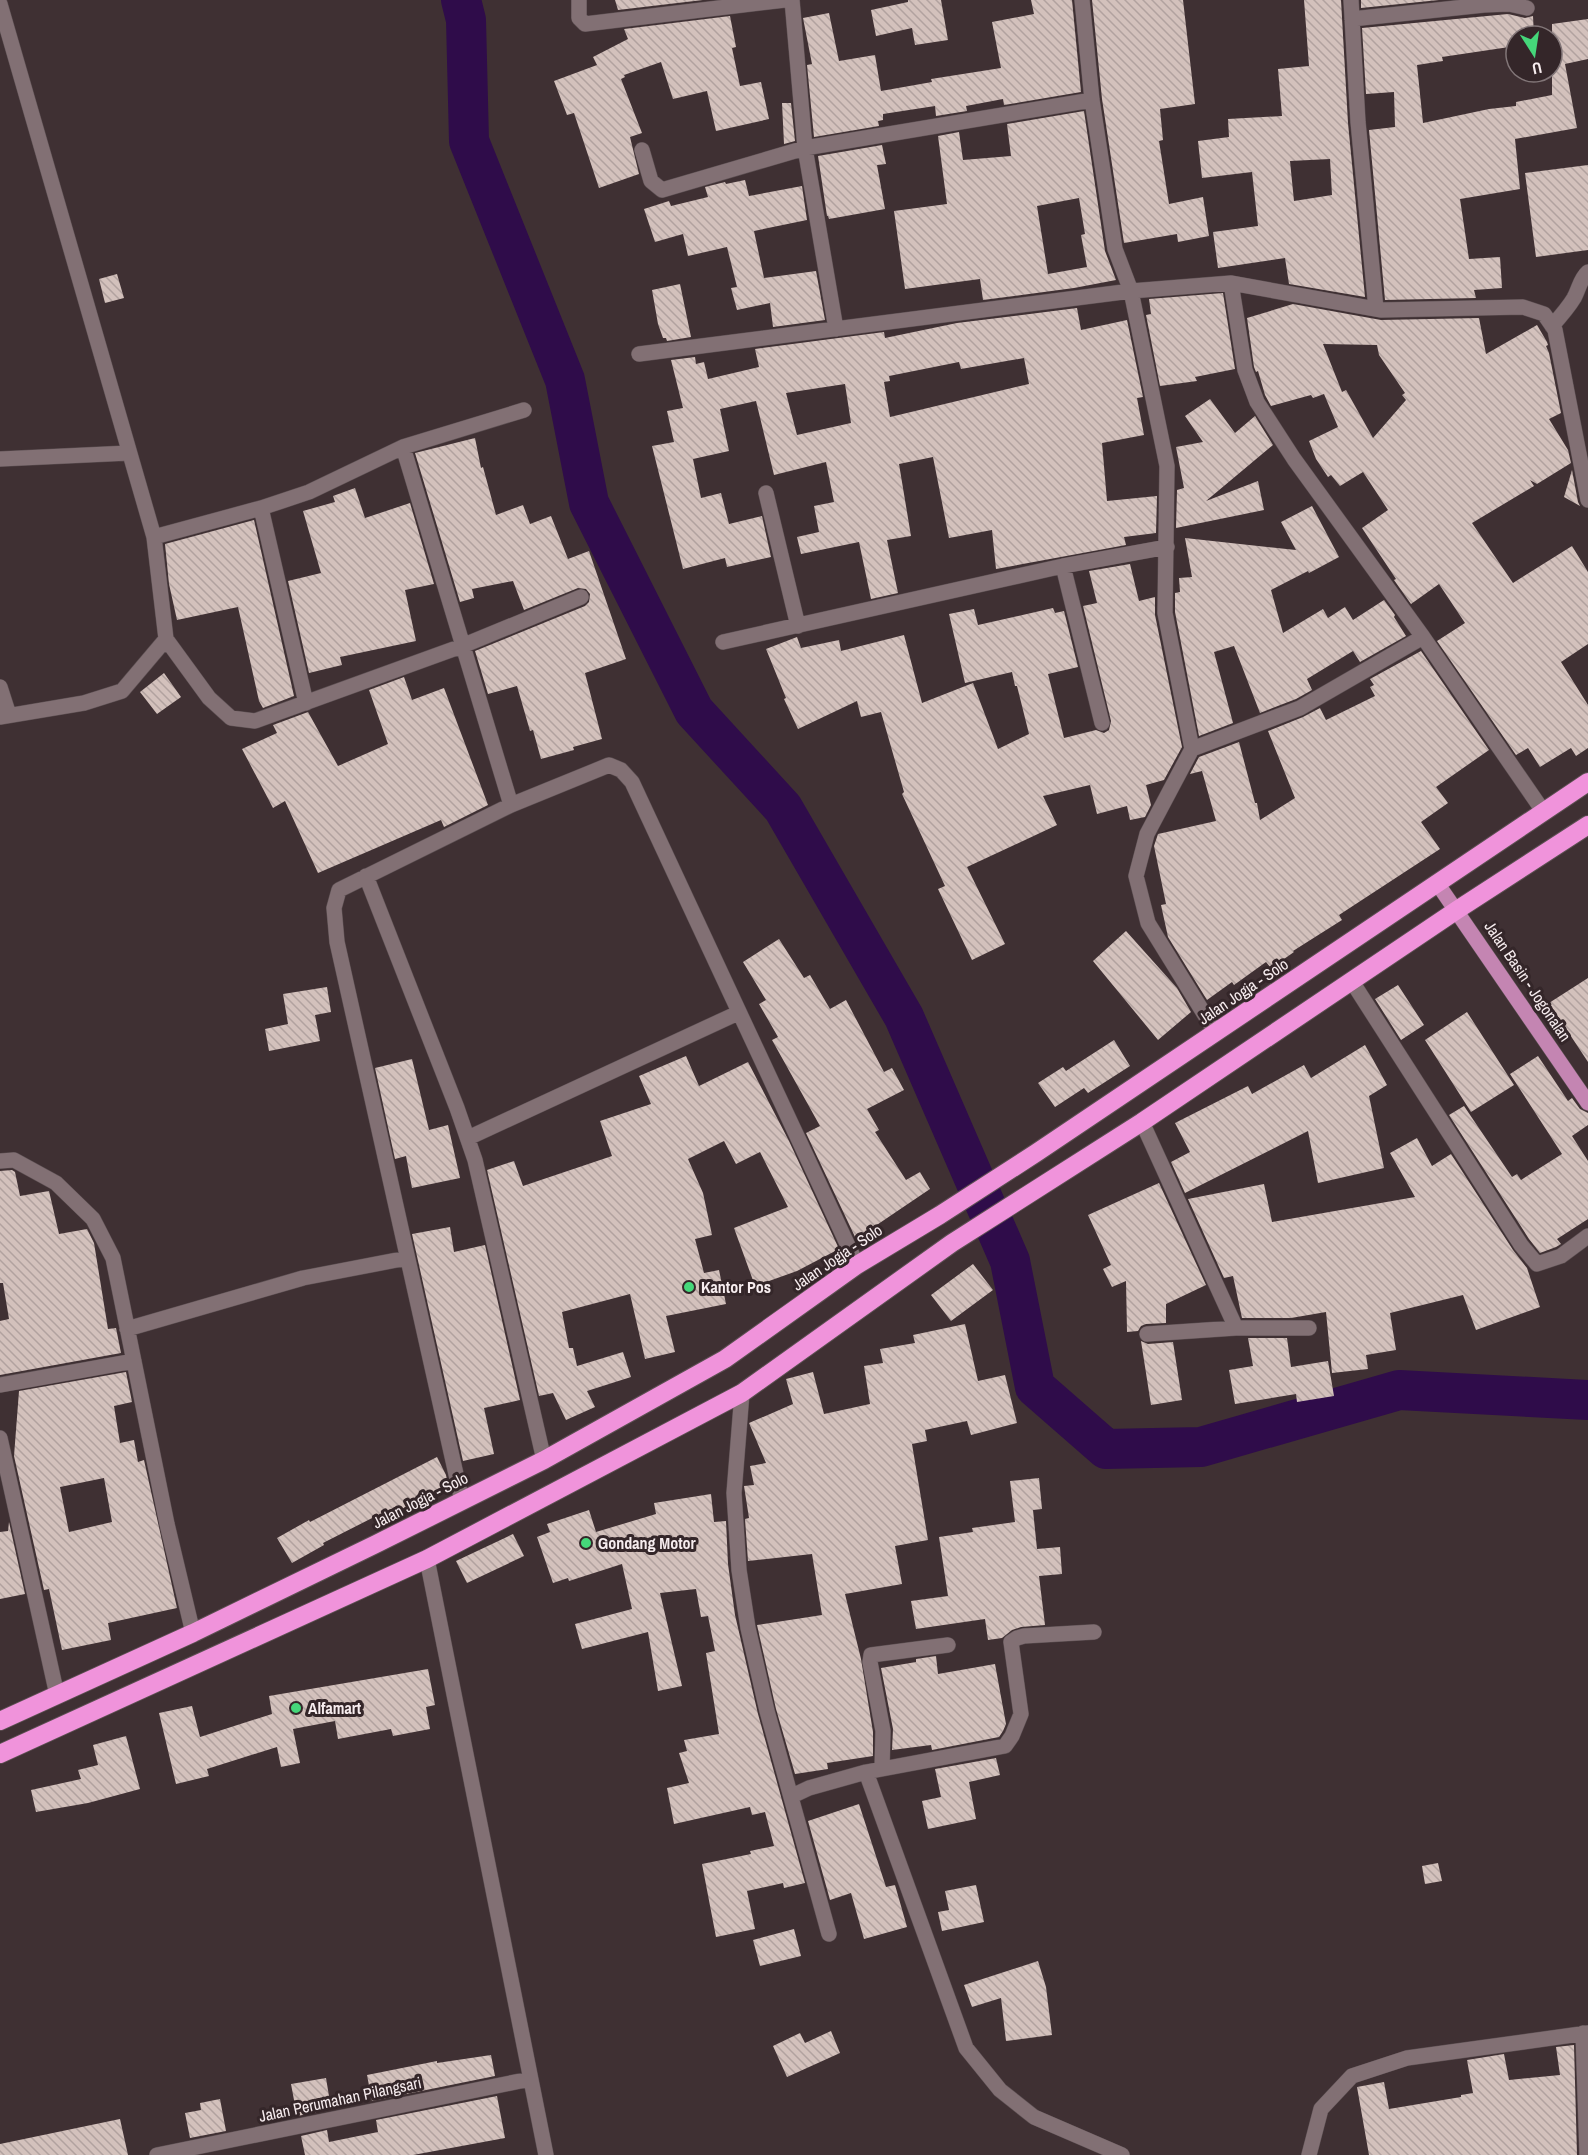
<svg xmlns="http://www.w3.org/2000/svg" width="1588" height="2155" font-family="'Archivo Narrow',sans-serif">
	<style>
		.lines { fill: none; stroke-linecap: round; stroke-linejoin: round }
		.river { stroke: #2f0c4a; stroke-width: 40 }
		.building { fill: url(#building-back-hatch); fill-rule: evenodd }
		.minor-casing { stroke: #5c4f52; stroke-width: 16 }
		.major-casing { stroke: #5c4f52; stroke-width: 16 }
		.highway-casing { stroke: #5c4f52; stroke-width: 20 }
		.minor { stroke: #827074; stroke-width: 15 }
		.major { stroke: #c485b2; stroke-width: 15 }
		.highway { stroke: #f093db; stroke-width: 18 }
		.poi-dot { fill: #45d77a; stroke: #342629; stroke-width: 2 }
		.labels { text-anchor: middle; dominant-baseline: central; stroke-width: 6; stroke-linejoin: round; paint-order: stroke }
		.street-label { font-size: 16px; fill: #f7edef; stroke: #342629 }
		.poi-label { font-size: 16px; font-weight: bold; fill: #f7edef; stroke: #342629; text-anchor: start }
	</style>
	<defs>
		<pattern id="building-back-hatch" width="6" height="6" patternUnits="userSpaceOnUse" patternTransform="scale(1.5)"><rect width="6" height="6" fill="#d3c1bc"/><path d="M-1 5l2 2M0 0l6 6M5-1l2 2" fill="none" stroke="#b1a29f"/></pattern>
	</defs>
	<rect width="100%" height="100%" fill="#3f3033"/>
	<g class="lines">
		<path class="river" d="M 461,0 L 466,20 L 469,141 L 565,380 L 589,503 L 694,711 L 783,808 L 904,1017 L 1010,1261 L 1035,1387 L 1106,1449 L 1201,1447 L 1399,1390 L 1588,1400"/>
	</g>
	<path class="building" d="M 615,0 L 703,0 L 618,10 Z
		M 908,0 L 941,0 L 948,40 L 915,45 L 912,28 L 876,36 L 871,10 L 908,2 Z
		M 1031,0 L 1072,0 L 1081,92 L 1004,105 L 1003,99 L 966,106 L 967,111 L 936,116 L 935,106 L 883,114 L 883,120 L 878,121 L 879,126 L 814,137 L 807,65 L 812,64 L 803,18 L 829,13 L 839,61 L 875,55 L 881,91 L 932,82 L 931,79 L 1001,68 L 992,22 L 1034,14 Z
		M 1092,0 L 1183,0 L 1195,104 L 1160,109 L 1163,140 L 1159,141 L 1169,204 L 1203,197 L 1209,236 L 1178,242 L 1177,234 L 1124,243 L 1102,99 Z
		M 1304,0 L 1341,0 L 1348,123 L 1365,297 L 1289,284 L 1285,258 L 1218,268 L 1213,232 L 1258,226 L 1252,172 L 1202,178 L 1198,141 L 1229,137 L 1228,119 L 1282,116 L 1278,69 L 1309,66 ZM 1330,159 L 1332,195 L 1294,201 L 1290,161 Z
		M 1361,0 L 1439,0 L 1361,8 Z
		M 1508,14 L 1525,18 L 1533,16 L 1534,36 L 1516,36 L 1516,46 L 1442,57 L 1443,61 L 1417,65 L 1423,123 L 1489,109 L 1516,106 L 1516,102 L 1552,95 L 1552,24 L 1588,19 L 1588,59 L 1565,64 L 1577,128 L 1515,139 L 1520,189 L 1460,199 L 1469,259 L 1500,257 L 1502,288 L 1474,290 L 1476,298 L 1385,300 L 1369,130 L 1395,127 L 1394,92 L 1366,94 L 1362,28 Z
		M 730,16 L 736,47 L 732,48 L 740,86 L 761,82 L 769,119 L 716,131 L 707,91 L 673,99 L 661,62 L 624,75 L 625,77 L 621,79 L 642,133 L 630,137 L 639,174 L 599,188 L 574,113 L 567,115 L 554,81 L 597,65 L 593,57 L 628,39 L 624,29 Z
		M 782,103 L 791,103 L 795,141 L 784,144 Z
		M 1084,111 L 1105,251 L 1116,280 L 1074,288 L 983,300 L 980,279 L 905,289 L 894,211 L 947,204 L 938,136 L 959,132 L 963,160 L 1011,156 L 1007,124 ZM 1079,198 L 1085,234 L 1081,235 L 1087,267 L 1048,274 L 1037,206 Z
		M 882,145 L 886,164 L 877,165 L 885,209 L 829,219 L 828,216 L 827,216 L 818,156 Z
		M 1588,165 L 1588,250 L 1536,257 L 1525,173 Z
		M 745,180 L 749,196 L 802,186 L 807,220 L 754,231 L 764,278 L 816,271 L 825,320 L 773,327 L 770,303 L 737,310 L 731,288 L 737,287 L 727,247 L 688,256 L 683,234 L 655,242 L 644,209 L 669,201 L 671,206 L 708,197 L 705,187 L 725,182 L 726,184 Z
		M 117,274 L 124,298 L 105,303 L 99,279 Z
		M 680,284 L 691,337 L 667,341 L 666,338 L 663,338 L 658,324 L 652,290 Z
		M 1223,293 L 1235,369 L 1195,377 L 1197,381 L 1160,386 L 1146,315 L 1151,314 L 1149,299 Z
		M 1293,304 L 1381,320 L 1479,318 L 1486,354 L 1537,325 L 1547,342 L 1548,345 L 1546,346 L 1549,353 L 1561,413 L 1549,419 L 1568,450 L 1571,463 L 1537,484 L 1530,480 L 1534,486 L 1472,523 L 1513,583 L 1572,546 L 1588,572 L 1588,644 L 1561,662 L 1588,705 L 1588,748 L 1576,756 L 1571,748 L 1540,767 L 1528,748 L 1516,755 L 1437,641 L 1465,623 L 1439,584 L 1411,604 L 1394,580 L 1396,579 L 1362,528 L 1388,510 L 1363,472 L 1340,486 L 1331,475 L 1328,477 L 1316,459 L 1309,441 L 1338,427 L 1324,394 L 1313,398 L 1311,395 L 1271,406 L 1265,395 L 1258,371 L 1256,372 L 1254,367 L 1247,318 ZM 1323,344 L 1377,345 L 1379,355 L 1405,393 L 1402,395 L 1406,400 L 1373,438 L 1346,390 L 1342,392 Z
		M 1077,308 L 1081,330 L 1127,320 L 1143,397 L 1137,398 L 1144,435 L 1102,443 L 1107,501 L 1157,496 L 1156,533 L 1124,537 L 1126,545 L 996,569 L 992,530 L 949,538 L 933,457 L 899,464 L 911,536 L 887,540 L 898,593 L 871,599 L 859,542 L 801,554 L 797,537 L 819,532 L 814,506 L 834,502 L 826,462 L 774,475 L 756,401 L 720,409 L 729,451 L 693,459 L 701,498 L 721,493 L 729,524 L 762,516 L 771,557 L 727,567 L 725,558 L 683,569 L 652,446 L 674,442 L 667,411 L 683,408 L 671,360 L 695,357 L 696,364 L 704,362 L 708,379 L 759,367 L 755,349 L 884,332 L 885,338 L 957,323 ZM 1024,358 L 1029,384 L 890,417 L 884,382 L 890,381 L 889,376 L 959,362 L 961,369 ZM 845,384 L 851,423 L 797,435 L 786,393 Z
		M 1210,399 L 1235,433 L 1255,416 L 1273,445 L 1206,501 L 1258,481 L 1264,510 L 1176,528 L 1177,490 L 1184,488 L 1176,447 L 1203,442 L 1185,416 Z
		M 475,438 L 481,468 L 483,467 L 496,515 L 523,505 L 530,524 L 551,516 L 568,559 L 589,551 L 626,659 L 585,673 L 602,739 L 573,747 L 574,750 L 541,759 L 533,730 L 530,731 L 517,686 L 488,694 L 475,651 L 585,606 L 589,602 L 590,594 L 586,589 L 578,588 L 524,610 L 513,581 L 472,589 L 474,598 L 460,602 L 415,453 Z
		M 1572,470 L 1578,502 L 1580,506 L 1564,497 Z
		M 355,488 L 365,518 L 410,503 L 434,584 L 405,590 L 416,641 L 340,657 L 342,665 L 309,673 L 288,581 L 321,573 L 303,511 L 335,502 L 333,496 Z
		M 1312,506 L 1339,557 L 1309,573 L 1308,571 L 1271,590 L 1283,633 L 1323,609 L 1328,618 L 1345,607 L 1353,620 L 1384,600 L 1395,615 L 1394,617 L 1406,636 L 1360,662 L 1353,651 L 1307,679 L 1312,690 L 1296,699 L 1260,713 L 1234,646 L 1214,652 L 1233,723 L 1199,736 L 1175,612 L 1175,593 L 1180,592 L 1179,578 L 1192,577 L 1185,538 L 1296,550 L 1281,522 Z
		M 254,520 L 294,696 L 263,708 L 259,701 L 238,607 L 177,620 L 169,584 L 165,544 Z
		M 1130,564 L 1139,601 L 1155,597 L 1155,615 L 1182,747 L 1164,780 L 1146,785 L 1151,805 L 1145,817 L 1130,820 L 1127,806 L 1097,814 L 1090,785 L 1043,796 L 1057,825 L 967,867 L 1005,944 L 972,960 L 938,889 L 945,886 L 902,794 L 904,792 L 881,712 L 861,717 L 857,701 L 798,729 L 784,699 L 786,698 L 766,649 L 797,637 L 801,648 L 839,640 L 841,651 L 904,635 L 922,703 L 973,683 L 998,749 L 1029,734 L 1017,686 L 1015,686 L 1012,672 L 965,683 L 949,614 L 974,609 L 978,625 L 1053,608 L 1055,613 L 1064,611 L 1078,667 L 1048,674 L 1064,738 L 1096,730 L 1104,733 L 1109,730 L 1111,721 L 1083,606 L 1097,603 L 1089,571 Z
		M 1421,651 L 1489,750 L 1436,787 L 1448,803 L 1421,822 L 1440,849 L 1339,915 L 1342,920 L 1293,951 L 1294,952 L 1271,968 L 1266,962 L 1234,985 L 1232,982 L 1207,1000 L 1168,937 L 1161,905 L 1166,904 L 1154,846 L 1158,834 L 1216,821 L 1202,771 L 1190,774 L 1199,757 L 1239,742 L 1255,803 L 1257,803 L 1260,820 L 1295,798 L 1268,731 L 1303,717 L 1320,708 L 1326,720 L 1375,696 L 1370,687 L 1374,685 L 1370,679 Z
		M 164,673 L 181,697 L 157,714 L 140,692 Z
		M 404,677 L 412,700 L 444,688 L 488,805 L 444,827 L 441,820 L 318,873 L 285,801 L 273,808 L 242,749 L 277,733 L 273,725 L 308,712 L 338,766 L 388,744 L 369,690 Z
		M 1126,931 L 1177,988 L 1191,1012 L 1158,1040 L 1093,961 Z
		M 779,939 L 804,978 L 810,975 L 830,1009 L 846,1000 L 884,1072 L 892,1068 L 904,1090 L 867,1109 L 879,1130 L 875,1132 L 906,1180 L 920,1172 L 930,1189 L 856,1239 L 806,1133 L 820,1126 L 772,1040 L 778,1037 L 759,1004 L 766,1000 L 743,962 Z
		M 1588,978 L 1588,1062 L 1549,1003 Z
		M 1398,985 L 1424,1025 L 1401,1040 L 1375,999 Z
		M 327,987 L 331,1012 L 315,1015 L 320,1041 L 269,1051 L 265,1029 L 288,1024 L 283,994 Z
		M 1467,1012 L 1514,1085 L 1471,1112 L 1425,1040 Z
		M 1114,1040 L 1130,1066 L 1088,1093 L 1084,1088 L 1055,1107 L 1038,1083 L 1063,1067 L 1066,1071 Z
		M 1365,1045 L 1387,1085 L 1369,1096 L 1384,1168 L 1318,1183 L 1308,1131 L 1185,1193 L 1171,1162 L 1190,1152 L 1175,1123 L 1248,1086 L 1252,1094 L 1304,1065 L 1311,1078 Z
		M 686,1056 L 699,1086 L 748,1062 L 789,1141 L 839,1249 L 797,1271 L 755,1286 L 734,1228 L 788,1207 L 760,1152 L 736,1164 L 724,1141 L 688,1159 L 703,1193 L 712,1235 L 695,1239 L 704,1273 L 719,1270 L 726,1304 L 666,1316 L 675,1352 L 645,1359 L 630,1294 L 562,1312 L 569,1348 L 573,1348 L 577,1366 L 623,1352 L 631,1377 L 587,1391 L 595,1407 L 566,1420 L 553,1393 L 539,1396 L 487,1170 L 514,1161 L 523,1186 L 612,1156 L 600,1121 L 651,1104 L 639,1076 Z
		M 1538,1056 L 1568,1101 L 1572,1098 L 1580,1109 L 1588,1113 L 1588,1125 L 1572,1136 L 1588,1161 L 1588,1219 L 1557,1239 L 1561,1244 L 1556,1247 L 1540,1253 L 1529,1239 L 1449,1115 L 1464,1106 L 1512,1177 L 1517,1174 L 1521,1180 L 1562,1154 L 1510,1074 Z
		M 412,1059 L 429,1130 L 448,1125 L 460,1178 L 412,1188 L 406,1156 L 395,1159 L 375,1068 Z
		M 1417,1138 L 1432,1166 L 1451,1154 L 1513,1250 L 1527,1268 L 1540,1307 L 1476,1330 L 1463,1295 L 1390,1313 L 1396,1350 L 1366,1355 L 1368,1369 L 1332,1373 L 1326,1312 L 1291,1318 L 1242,1318 L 1233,1276 L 1224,1278 L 1188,1199 L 1264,1184 L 1272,1222 L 1415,1197 L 1390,1153 Z
		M 12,1170 L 15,1172 L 20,1196 L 49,1191 L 59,1234 L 87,1229 L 94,1243 L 108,1329 L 116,1328 L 121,1353 L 0,1375 L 0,1321 L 9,1319 L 3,1283 L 0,1283 L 0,1171 Z
		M 1159,1183 L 1206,1285 L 1166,1304 L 1166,1323 L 1146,1324 L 1141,1326 L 1138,1331 L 1127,1332 L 1126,1281 L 1112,1287 L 1103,1269 L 1111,1265 L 1088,1215 Z
		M 450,1227 L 454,1252 L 485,1245 L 520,1400 L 484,1408 L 494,1454 L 463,1461 L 412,1234 Z
		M 973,1264 L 993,1290 L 951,1321 L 931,1295 Z
		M 965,1324 L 978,1381 L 1005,1375 L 1017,1423 L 971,1435 L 967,1421 L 925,1430 L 927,1441 L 912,1444 L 928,1540 L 895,1546 L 902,1584 L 845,1594 L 861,1659 L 873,1732 L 873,1756 L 827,1763 L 828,1769 L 795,1774 L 776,1709 L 757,1625 L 822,1615 L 812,1554 L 748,1561 L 745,1519 L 749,1518 L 744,1486 L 754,1485 L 750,1466 L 766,1463 L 749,1423 L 793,1404 L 786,1379 L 813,1372 L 824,1414 L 870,1404 L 864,1366 L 883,1363 L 880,1349 L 915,1343 L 913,1335 Z
		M 1248,1338 L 1287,1338 L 1291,1367 L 1328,1361 L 1334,1396 L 1297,1402 L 1296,1394 L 1235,1404 L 1229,1370 L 1253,1366 Z
		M 1141,1341 L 1148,1344 L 1173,1342 L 1182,1400 L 1151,1405 Z
		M 126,1372 L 132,1402 L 114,1406 L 120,1443 L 134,1440 L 138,1462 L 144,1460 L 177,1608 L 108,1623 L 111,1640 L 62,1650 L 49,1589 L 44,1590 L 14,1456 L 19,1391 ZM 104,1478 L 112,1522 L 69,1532 L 60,1487 Z
		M 437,1457 L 446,1475 L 448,1485 L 383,1519 L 380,1514 L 323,1543 L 324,1545 L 292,1563 L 277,1538 L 309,1520 L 310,1522 Z
		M 1039,1478 L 1042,1509 L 1033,1510 L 1037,1549 L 1060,1547 L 1062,1574 L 1039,1576 L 1045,1625 L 1021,1627 L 1012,1630 L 1002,1638 L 988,1640 L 985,1619 L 916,1629 L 911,1601 L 948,1596 L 939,1537 L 973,1532 L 972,1528 L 1015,1522 L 1010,1481 Z
		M 711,1494 L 714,1522 L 726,1521 L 728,1564 L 735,1615 L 758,1714 L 805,1883 L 784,1888 L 783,1883 L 747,1891 L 755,1929 L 716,1937 L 702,1864 L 751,1854 L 750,1851 L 774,1846 L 765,1812 L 752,1815 L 750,1807 L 674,1824 L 667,1788 L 689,1783 L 679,1753 L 687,1751 L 684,1740 L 719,1734 L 706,1653 L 715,1651 L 708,1616 L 701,1617 L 696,1589 L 660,1593 L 682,1686 L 658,1691 L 648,1632 L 582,1649 L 575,1624 L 632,1609 L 622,1564 L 569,1581 L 568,1578 L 553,1583 L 537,1537 L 550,1532 L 547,1524 L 589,1510 L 596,1532 L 656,1514 L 654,1503 Z
		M 9,1522 L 25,1594 L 0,1599 L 0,1532 L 8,1531 Z
		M 513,1534 L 524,1556 L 467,1583 L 456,1561 Z
		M 936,1656 L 938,1674 L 995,1664 L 1006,1724 L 1003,1731 L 999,1737 L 932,1750 L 931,1745 L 892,1750 L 893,1729 L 881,1668 L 916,1662 L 916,1659 Z
		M 428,1669 L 435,1705 L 426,1707 L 430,1729 L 393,1736 L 391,1729 L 338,1739 L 335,1721 L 293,1729 L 300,1763 L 281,1767 L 277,1747 L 207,1769 L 209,1776 L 176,1784 L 159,1713 L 192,1706 L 200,1737 L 272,1714 L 269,1696 Z
		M 126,1736 L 140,1789 L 88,1803 L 36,1812 L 31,1790 L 81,1779 L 78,1770 L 98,1765 L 93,1745 Z
		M 996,1758 L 1000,1775 L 969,1782 L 976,1819 L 928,1829 L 922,1801 L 941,1797 L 935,1769 Z
		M 859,1804 L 886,1887 L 895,1885 L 907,1927 L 864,1939 L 851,1893 L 830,1900 L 808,1821 Z
		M 1438,1863 L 1442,1881 L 1425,1884 L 1422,1866 Z
		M 976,1885 L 984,1922 L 942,1931 L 938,1912 L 949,1910 L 945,1891 Z
		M 794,1929 L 801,1956 L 760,1966 L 753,1940 Z
		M 1038,1961 L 1046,1987 L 1052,2035 L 1006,2041 L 1001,1998 L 972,2007 L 964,1985 Z
		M 831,2031 L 840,2053 L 787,2077 L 773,2046 L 800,2033 L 805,2043 Z
		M 1574,2045 L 1577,2155 L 1369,2155 L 1357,2087 L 1384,2082 L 1389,2109 L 1461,2097 L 1461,2095 L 1473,2093 L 1467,2060 L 1504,2054 L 1509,2080 L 1560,2075 L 1556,2047 Z
		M 491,2055 L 495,2076 L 372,2101 L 367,2075 L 437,2061 L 437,2063 Z
		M 326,2078 L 330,2102 L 322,2103 L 323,2111 L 297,2116 L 291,2084 Z
		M 497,2096 L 505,2138 L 413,2155 L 305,2155 L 301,2136 L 327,2130 L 329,2142 L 378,2132 L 376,2120 Z
		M 220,2099 L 226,2131 L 190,2138 L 185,2113 L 201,2110 L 200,2103 Z
		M 120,2119 L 128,2155 L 0,2155 L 0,2144 Z"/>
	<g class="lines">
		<defs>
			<path id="minor" d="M 579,0 L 579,18 L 585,24 L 785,0
				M 792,0 L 805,148 L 836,329
				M 1082,0 L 1092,100 L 1115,249 L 1131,291 L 1167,466 L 1165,613 L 1192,749 L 1147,834 L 1136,876 L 1148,923 L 1216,1033
				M 1351,0 L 1358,122 L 1376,309
				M 0,4 L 154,537 L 166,639 L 122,691 L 84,703 L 0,717
				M 1352,19 L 1484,5 L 1509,4 L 1527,8
				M 642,150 L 651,181 L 662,190 L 805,148 L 1092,100
				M 1231,283 L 1381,310 L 1523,307 L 1544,314 L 1555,330 L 1588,500
				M 1552,326 C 1560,317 1568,308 1574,298 C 1579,289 1580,279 1588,272
				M 639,354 L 1131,291 L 1231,283 L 1245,370 L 1257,402 L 1294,459 L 1423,637 L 1543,811
				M 403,447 L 524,410
				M 0,459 L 129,453
				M 766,493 L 798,626
				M 261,508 L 306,703
				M 154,537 L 261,508 L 309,492 L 403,447 L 511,805 L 609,765 L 621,770 L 632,782 L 857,1265
				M 1063,566 L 1102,723
				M 166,639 L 209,698 L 231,718 L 255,721 L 462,646 L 581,597
				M 723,642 L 1063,566 L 1167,547
				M 0,687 L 9,715
				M 1192,749 L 1300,708 L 1423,637
				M 366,876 L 457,1108 L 475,1160 L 544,1460
				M 1351,980 L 1521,1245 L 1537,1264 L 1561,1256 L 1588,1236
				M 1142,1122 L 1236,1328
				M 468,1138 L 738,1013
				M 0,1161 L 14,1160 L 56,1183 L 93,1219 L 113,1258 L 167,1524 L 193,1633
				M 127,1329 L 303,1278 L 407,1258
				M 1147,1334 L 1236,1328 L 1309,1328
				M 0,1385 L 134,1361
				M 742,1393 L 734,1493 L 739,1570 L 748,1628 L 767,1711 L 829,1934
				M 0,1438 L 57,1695
				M 462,1501 L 337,942 L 334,908 L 339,890 L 511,805
				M 427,1559 L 546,2155
				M 882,1769 L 883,1731 L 870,1662 L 871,1655 L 948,1645
				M 866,1772 L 1005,1746 L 1012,1736 L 1021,1714 L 1011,1642 L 1017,1638 L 1024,1636 L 1094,1632
				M 792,1796 L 809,1788 L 866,1772 L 966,2048 L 1000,2090 L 1034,2117 L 1122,2155
				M 1583,2033 L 1587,2155
				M 157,2155 L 530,2079
				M 1309,2155 L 1321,2109 L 1352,2076 L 1407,2058 L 1588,2033"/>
			<path id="major" d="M 1437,883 L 1588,1103"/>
			<path id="highway" d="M 0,1721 L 193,1633 L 376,1544 L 544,1460 L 725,1359 L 857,1265 L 940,1215 L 1036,1153 L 1588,782
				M 0,1754 L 427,1559 L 742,1393 L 952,1243 L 1142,1122 L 1457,910 L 1588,825"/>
		</defs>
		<use href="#minor" class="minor-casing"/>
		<use href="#major" class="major-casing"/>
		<use href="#highway" class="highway-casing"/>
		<use href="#minor" class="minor"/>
		<use href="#major" class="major"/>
		<use href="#highway" class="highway"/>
	</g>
	<g class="poi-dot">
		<circle cx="689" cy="1287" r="6"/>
		<circle cx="586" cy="1543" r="6"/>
		<circle cx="296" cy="1708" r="6"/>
	</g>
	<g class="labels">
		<g class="street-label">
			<text transform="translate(1528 981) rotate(56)">Jalan Basin - Jogonalan</text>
			<text transform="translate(1243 991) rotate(-34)">Jalan Jogja - Solo</text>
			<text transform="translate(837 1257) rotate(-34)">Jalan Jogja - Solo</text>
			<text transform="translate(420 1500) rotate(-27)">Jalan Jogja - Solo</text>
			<text transform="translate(340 2099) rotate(-12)">Jalan Perumahan Pilangsari</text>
		</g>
		<g class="poi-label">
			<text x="701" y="1287">Kantor Pos</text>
			<text x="598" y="1543">Gondang Motor</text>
			<text x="308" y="1708">Alfamart</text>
		</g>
	</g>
	<g transform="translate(1534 54) rotate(168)"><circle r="28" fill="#342629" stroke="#827678" stroke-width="1.5"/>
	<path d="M0-4.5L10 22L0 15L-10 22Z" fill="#45d77a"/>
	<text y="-9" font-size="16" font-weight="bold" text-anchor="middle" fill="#f7edef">U</text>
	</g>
</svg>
